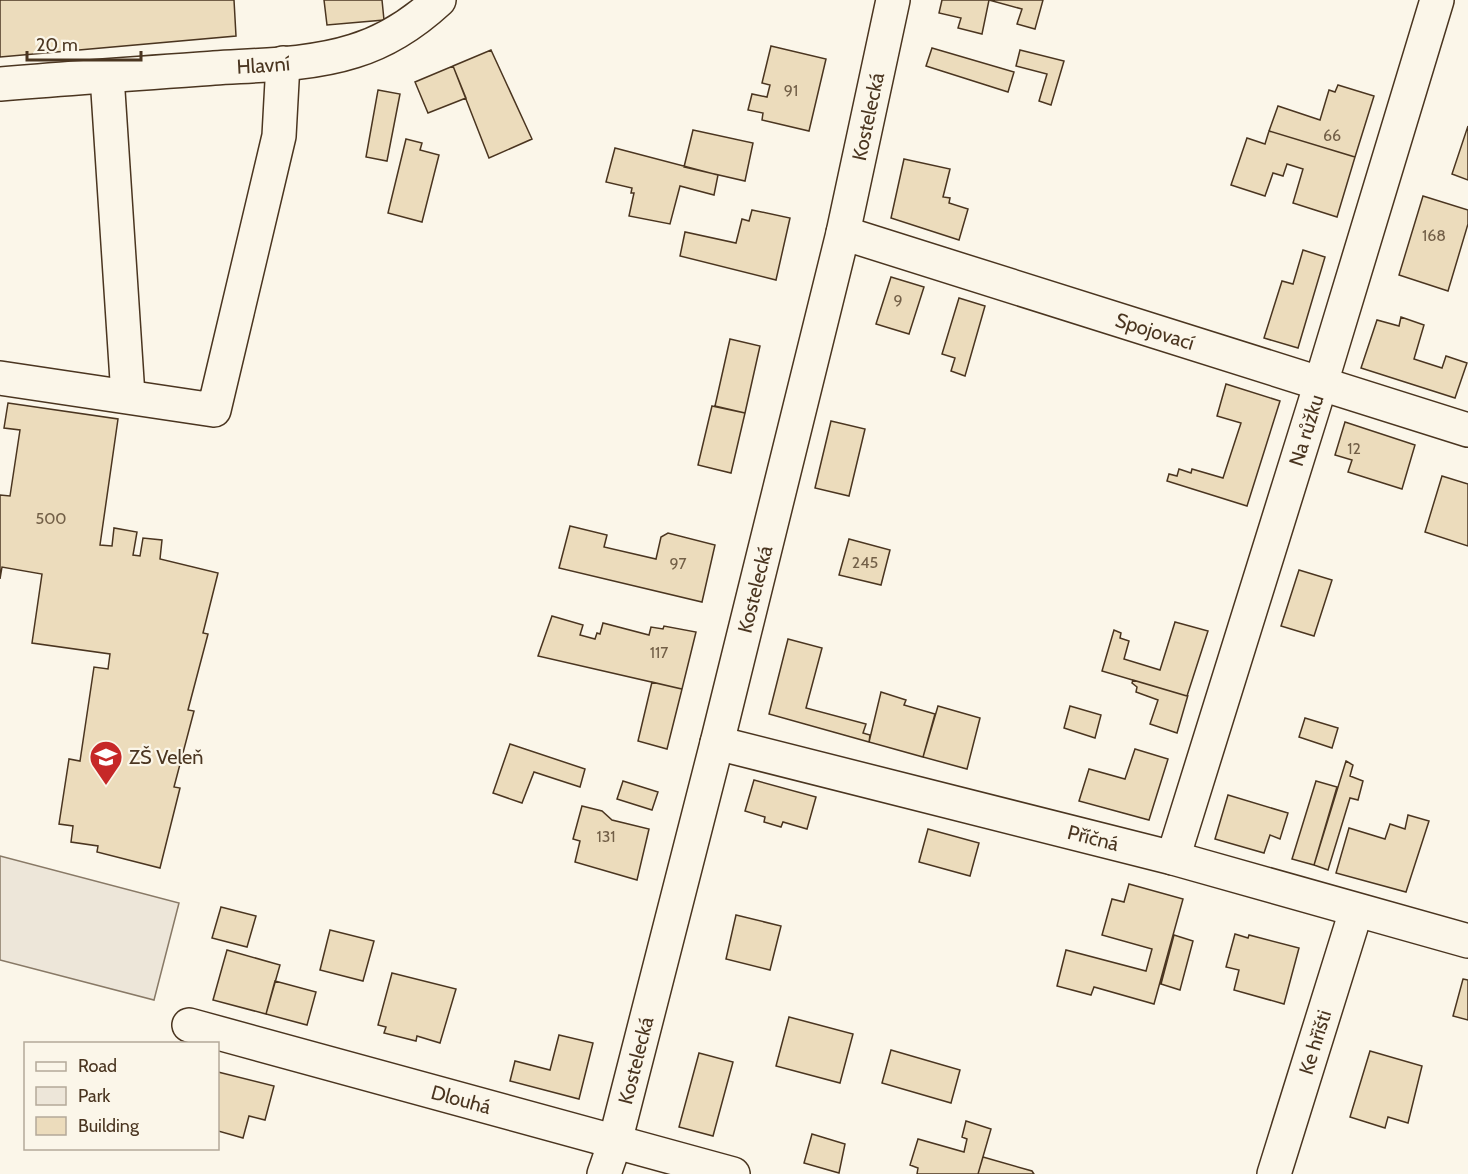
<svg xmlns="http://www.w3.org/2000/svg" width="1468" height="1174" font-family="Cabin,sans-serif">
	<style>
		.green { fill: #ede6d9; stroke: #887966; stroke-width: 1.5 }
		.building { fill: #ecdcbc; stroke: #4a3520; stroke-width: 1.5 }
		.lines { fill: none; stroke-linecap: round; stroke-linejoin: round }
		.minor-casing { stroke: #4a3520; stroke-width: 36 }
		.minor { stroke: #fbf6e9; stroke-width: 33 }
		.labels { text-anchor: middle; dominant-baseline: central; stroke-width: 4.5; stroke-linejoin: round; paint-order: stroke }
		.number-label { font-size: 16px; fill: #725f47 }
		.street-label { font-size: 20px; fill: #4a3520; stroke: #fbf6e9 }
		.poi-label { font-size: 20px; fill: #4a3520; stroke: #fbf6e9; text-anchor: start }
	</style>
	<rect width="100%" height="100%" fill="#fbf6e9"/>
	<path class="green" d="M 0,856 L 179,903 L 154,1000 L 0,960 Z"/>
	<path class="building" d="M 0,0 L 234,0 L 236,36 L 0,57 Z
		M 324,0 L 382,0 L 384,20 L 327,25 Z
		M 942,0 L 1043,0 L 1035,29 L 1017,24 L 1022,9 L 989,0 L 982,34 L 958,28 L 961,18 L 939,13 Z
		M 771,46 L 826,59 L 809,131 L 762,120 L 763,113 L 748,110 L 752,94 L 767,97 L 770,85 L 762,83 Z
		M 932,48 L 1014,72 L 1008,92 L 926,66 Z
		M 491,50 L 532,139 L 489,158 L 453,66 Z
		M 1020,50 L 1064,61 L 1051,105 L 1039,101 L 1047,74 L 1016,66 Z
		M 453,66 L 466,98 L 428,113 L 415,82 Z
		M 1338,85 L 1374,96 L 1355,157 L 1269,131 L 1278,106 L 1320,120 L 1329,90 L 1335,92 Z
		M 378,90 L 400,94 L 387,161 L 366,157 Z
		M 1468,126 L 1468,180 L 1452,174 Z
		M 693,130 L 753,143 L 745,181 L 684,167 Z
		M 1269,131 L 1355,157 L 1337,217 L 1293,203 L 1303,169 L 1287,164 L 1283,176 L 1273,173 L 1265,196 L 1231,185 L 1247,138 L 1265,144 Z
		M 406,139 L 422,143 L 420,150 L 439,155 L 422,222 L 388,213 Z
		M 615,148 L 718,175 L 714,195 L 680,186 L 670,224 L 629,216 L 634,193 L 631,193 L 632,188 L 606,182 Z
		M 904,159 L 950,169 L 943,197 L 950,198 L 949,203 L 968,209 L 959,240 L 891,218 Z
		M 1423,196 L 1468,210 L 1468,224 L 1448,291 L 1399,275 Z
		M 752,210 L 790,218 L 776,280 L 680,256 L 685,232 L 736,243 L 742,219 L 749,221 Z
		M 1303,250 L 1325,257 L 1298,348 L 1264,338 L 1282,281 L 1293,284 Z
		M 891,277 L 924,287 L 909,334 L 876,324 Z
		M 959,298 L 985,306 L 965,376 L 951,371 L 955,358 L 942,354 Z
		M 1401,317 L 1424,325 L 1414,359 L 1442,368 L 1446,356 L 1467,363 L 1455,398 L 1361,368 L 1377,320 L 1399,326 Z
		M 730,339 L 760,346 L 745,413 L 715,406 Z
		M 1226,384 L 1280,401 L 1247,506 L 1167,481 L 1169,474 L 1177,476 L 1179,469 L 1191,473 L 1192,469 L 1223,478 L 1241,423 L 1217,416 Z
		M 8,403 L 118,419 L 100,545 L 112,546 L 114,528 L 137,532 L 133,555 L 140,556 L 143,538 L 162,540 L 160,559 L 218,573 L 203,633 L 208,634 L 188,710 L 194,711 L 174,787 L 180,788 L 160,868 L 97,852 L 98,846 L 71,842 L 73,826 L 59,824 L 69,759 L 80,761 L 94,667 L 108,669 L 110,654 L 32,643 L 42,574 L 2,567 L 0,579 L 0,495 L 10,496 L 20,430 L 4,428 Z
		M 712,406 L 745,413 L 731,473 L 698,465 Z
		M 831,421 L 865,429 L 849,496 L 815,488 Z
		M 1345,422 L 1415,445 L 1402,489 L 1348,472 L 1352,460 L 1335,455 Z
		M 1442,476 L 1468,484 L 1468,546 L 1425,532 Z
		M 570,526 L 607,535 L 604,547 L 656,559 L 661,537 L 668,533 L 715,545 L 702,602 L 559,568 Z
		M 849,539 L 890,550 L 881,585 L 839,575 Z
		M 1299,570 L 1332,580 L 1314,636 L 1281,626 Z
		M 552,616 L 583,625 L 580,635 L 595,639 L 597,633 L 600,634 L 603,623 L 649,635 L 651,627 L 663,629 L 664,626 L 696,632 L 682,689 L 538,656 Z
		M 1175,622 L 1208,631 L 1187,696 L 1102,671 L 1114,630 L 1121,633 L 1120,638 L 1129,641 L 1124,659 L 1160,670 Z
		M 788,639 L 822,648 L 806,708 L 866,724 L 863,733 L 870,735 L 869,742 L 769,714 Z
		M 1133,680 L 1187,696 L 1188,695 L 1177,733 L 1150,724 L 1158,700 L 1136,692 L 1137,687 L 1132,683 Z
		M 652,682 L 682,689 L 667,749 L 638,741 Z
		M 881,692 L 906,700 L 904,705 L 935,714 L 923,757 L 869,742 Z
		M 938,706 L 980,718 L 967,769 L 923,757 Z
		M 1070,706 L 1101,715 L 1095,738 L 1064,728 Z
		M 1305,718 L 1338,728 L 1332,748 L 1299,737 Z
		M 510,744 L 585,769 L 580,787 L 534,772 L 522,803 L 493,793 Z
		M 1135,749 L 1168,759 L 1149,820 L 1079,801 L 1089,769 L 1125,779 Z
		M 1346,761 L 1353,765 L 1350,776 L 1363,781 L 1358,800 L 1350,798 L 1328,870 L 1314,865 Z
		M 754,780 L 816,797 L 807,829 L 783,822 L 781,827 L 764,822 L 765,817 L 745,811 Z
		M 623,781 L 658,792 L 652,810 L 617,799 Z
		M 1316,781 L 1337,787 L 1314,865 L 1292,859 Z
		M 1228,795 L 1288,813 L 1280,839 L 1270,835 L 1264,853 L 1215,839 Z
		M 582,806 L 602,811 L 612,820 L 649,829 L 637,880 L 575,862 L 580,841 L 573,839 Z
		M 1408,815 L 1429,821 L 1406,892 L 1336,873 L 1349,828 L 1385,839 L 1390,824 L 1405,829 Z
		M 928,829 L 979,843 L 970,876 L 919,862 Z
		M 1129,884 L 1183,899 L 1154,1004 L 1094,987 L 1091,995 L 1057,986 L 1066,950 L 1146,971 L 1152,949 L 1102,935 L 1112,899 L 1124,902 Z
		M 221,907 L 256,916 L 247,947 L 212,938 Z
		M 736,915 L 781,926 L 770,970 L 726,959 Z
		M 330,930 L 374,941 L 363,981 L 320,970 Z
		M 1235,934 L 1248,938 L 1249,935 L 1299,948 L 1284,1004 L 1234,990 L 1239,970 L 1226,967 Z
		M 1174,935 L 1193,941 L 1180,990 L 1161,984 Z
		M 227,950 L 280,965 L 266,1014 L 213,1000 Z
		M 392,973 L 456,989 L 440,1043 L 417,1036 L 416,1041 L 384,1033 L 386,1027 L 378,1025 Z
		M 1463,979 L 1468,980 L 1468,1020 L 1453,1016 Z
		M 275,981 L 316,992 L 307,1025 L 266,1014 Z
		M 789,1017 L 853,1034 L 840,1083 L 776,1066 Z
		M 559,1035 L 593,1043 L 579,1099 L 510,1081 L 515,1061 L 550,1070 Z
		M 891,1050 L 960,1070 L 951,1103 L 882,1083 Z
		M 1370,1051 L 1422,1066 L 1408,1123 L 1388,1117 L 1385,1128 L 1350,1117 Z
		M 699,1053 L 733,1062 L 713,1136 L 679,1127 Z
		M 218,1072 L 274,1086 L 265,1120 L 249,1116 L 243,1138 L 218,1131 Z
		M 966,1121 L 991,1129 L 978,1174 L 917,1174 L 918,1168 L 910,1165 L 918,1139 L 964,1152 L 967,1139 L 962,1137 Z
		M 812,1134 L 845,1144 L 839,1173 L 804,1163 Z
		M 983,1157 L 1032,1171 L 1034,1174 L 978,1174 Z"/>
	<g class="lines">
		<defs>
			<g id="minor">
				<path d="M 107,76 L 128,396"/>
				<path id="s1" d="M 0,84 C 71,78 143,73 214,68 C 260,65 310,65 354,51 C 387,41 414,23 439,0"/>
				<path id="s2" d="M 843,233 L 1468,430"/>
				<path d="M 0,378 L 214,410 L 279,136 L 283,63"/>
				<path id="s3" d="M 717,743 L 1173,858 L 1468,941"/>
				<path id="s4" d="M 1173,858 L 1321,383 L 1437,0"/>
				<path id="s5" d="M 189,1025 L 733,1174"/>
				<path id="s6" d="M 604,1174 L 615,1142 L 717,743 L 843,233 L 893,0"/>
				<path id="s7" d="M 1274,1174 L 1356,911"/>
			</g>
		</defs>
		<use href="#minor" class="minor-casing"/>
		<use href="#minor" class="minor"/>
	</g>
	<defs>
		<symbol id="school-pin" viewBox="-11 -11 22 30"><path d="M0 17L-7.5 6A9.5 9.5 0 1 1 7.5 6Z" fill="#c62828" stroke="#fbf6e9"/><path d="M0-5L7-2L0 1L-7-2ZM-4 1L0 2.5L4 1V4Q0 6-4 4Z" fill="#fff"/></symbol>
	</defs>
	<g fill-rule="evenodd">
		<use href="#school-pin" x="87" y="738" width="38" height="52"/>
	</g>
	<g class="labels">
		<g class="number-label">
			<text x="791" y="90">91</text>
			<text x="1332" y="135">66</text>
			<text x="1434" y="235">168</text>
			<text x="898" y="300">9</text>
			<text x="1354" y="448">12</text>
			<text x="51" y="518">500</text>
			<text x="865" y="562">245</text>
			<text x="678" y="563">97</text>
			<text x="659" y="652">117</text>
			<text x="606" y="836">131</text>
		</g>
		<g class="street-label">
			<text stroke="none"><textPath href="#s1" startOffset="264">Hlavní</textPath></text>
			<text stroke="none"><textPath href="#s6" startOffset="1090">Kostelecká</textPath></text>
			<text stroke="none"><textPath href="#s2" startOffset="327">Spojovací</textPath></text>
			<text stroke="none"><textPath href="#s4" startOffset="448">Na růžku</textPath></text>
			<text stroke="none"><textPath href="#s6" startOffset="604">Kostelecká</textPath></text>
			<text stroke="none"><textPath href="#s3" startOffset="388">Příčná</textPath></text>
			<text stroke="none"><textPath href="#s7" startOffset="138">Ke hřišti</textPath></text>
			<text stroke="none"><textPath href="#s6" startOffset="118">Kostelecká</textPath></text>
			<text stroke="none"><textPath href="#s5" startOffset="282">Dlouhá</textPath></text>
		</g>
		<g class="poi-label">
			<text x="129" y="757">ZŠ Veleň</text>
		</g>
	</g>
	<rect x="24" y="1042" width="195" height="108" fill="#fbf6e9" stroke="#b4a999" stroke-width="1.5"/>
	<rect x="36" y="1062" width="30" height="9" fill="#fbf6e9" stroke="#b4a999" stroke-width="1.5"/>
	<text x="78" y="1072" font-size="18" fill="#4a3520">Road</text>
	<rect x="36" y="1087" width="30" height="18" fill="#ede6d9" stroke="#b4a999" stroke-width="1.5"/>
	<text x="78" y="1102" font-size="18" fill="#4a3520">Park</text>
	<rect x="36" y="1117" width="30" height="18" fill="#ecdcbc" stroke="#b4a999" stroke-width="1.5"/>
	<text x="78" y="1132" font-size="18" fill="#4a3520">Building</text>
	<path d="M27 51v9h114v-9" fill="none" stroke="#4a3520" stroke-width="3"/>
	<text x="36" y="51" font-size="18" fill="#4a3520" stroke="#fbf6e9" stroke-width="4.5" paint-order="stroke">20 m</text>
</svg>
